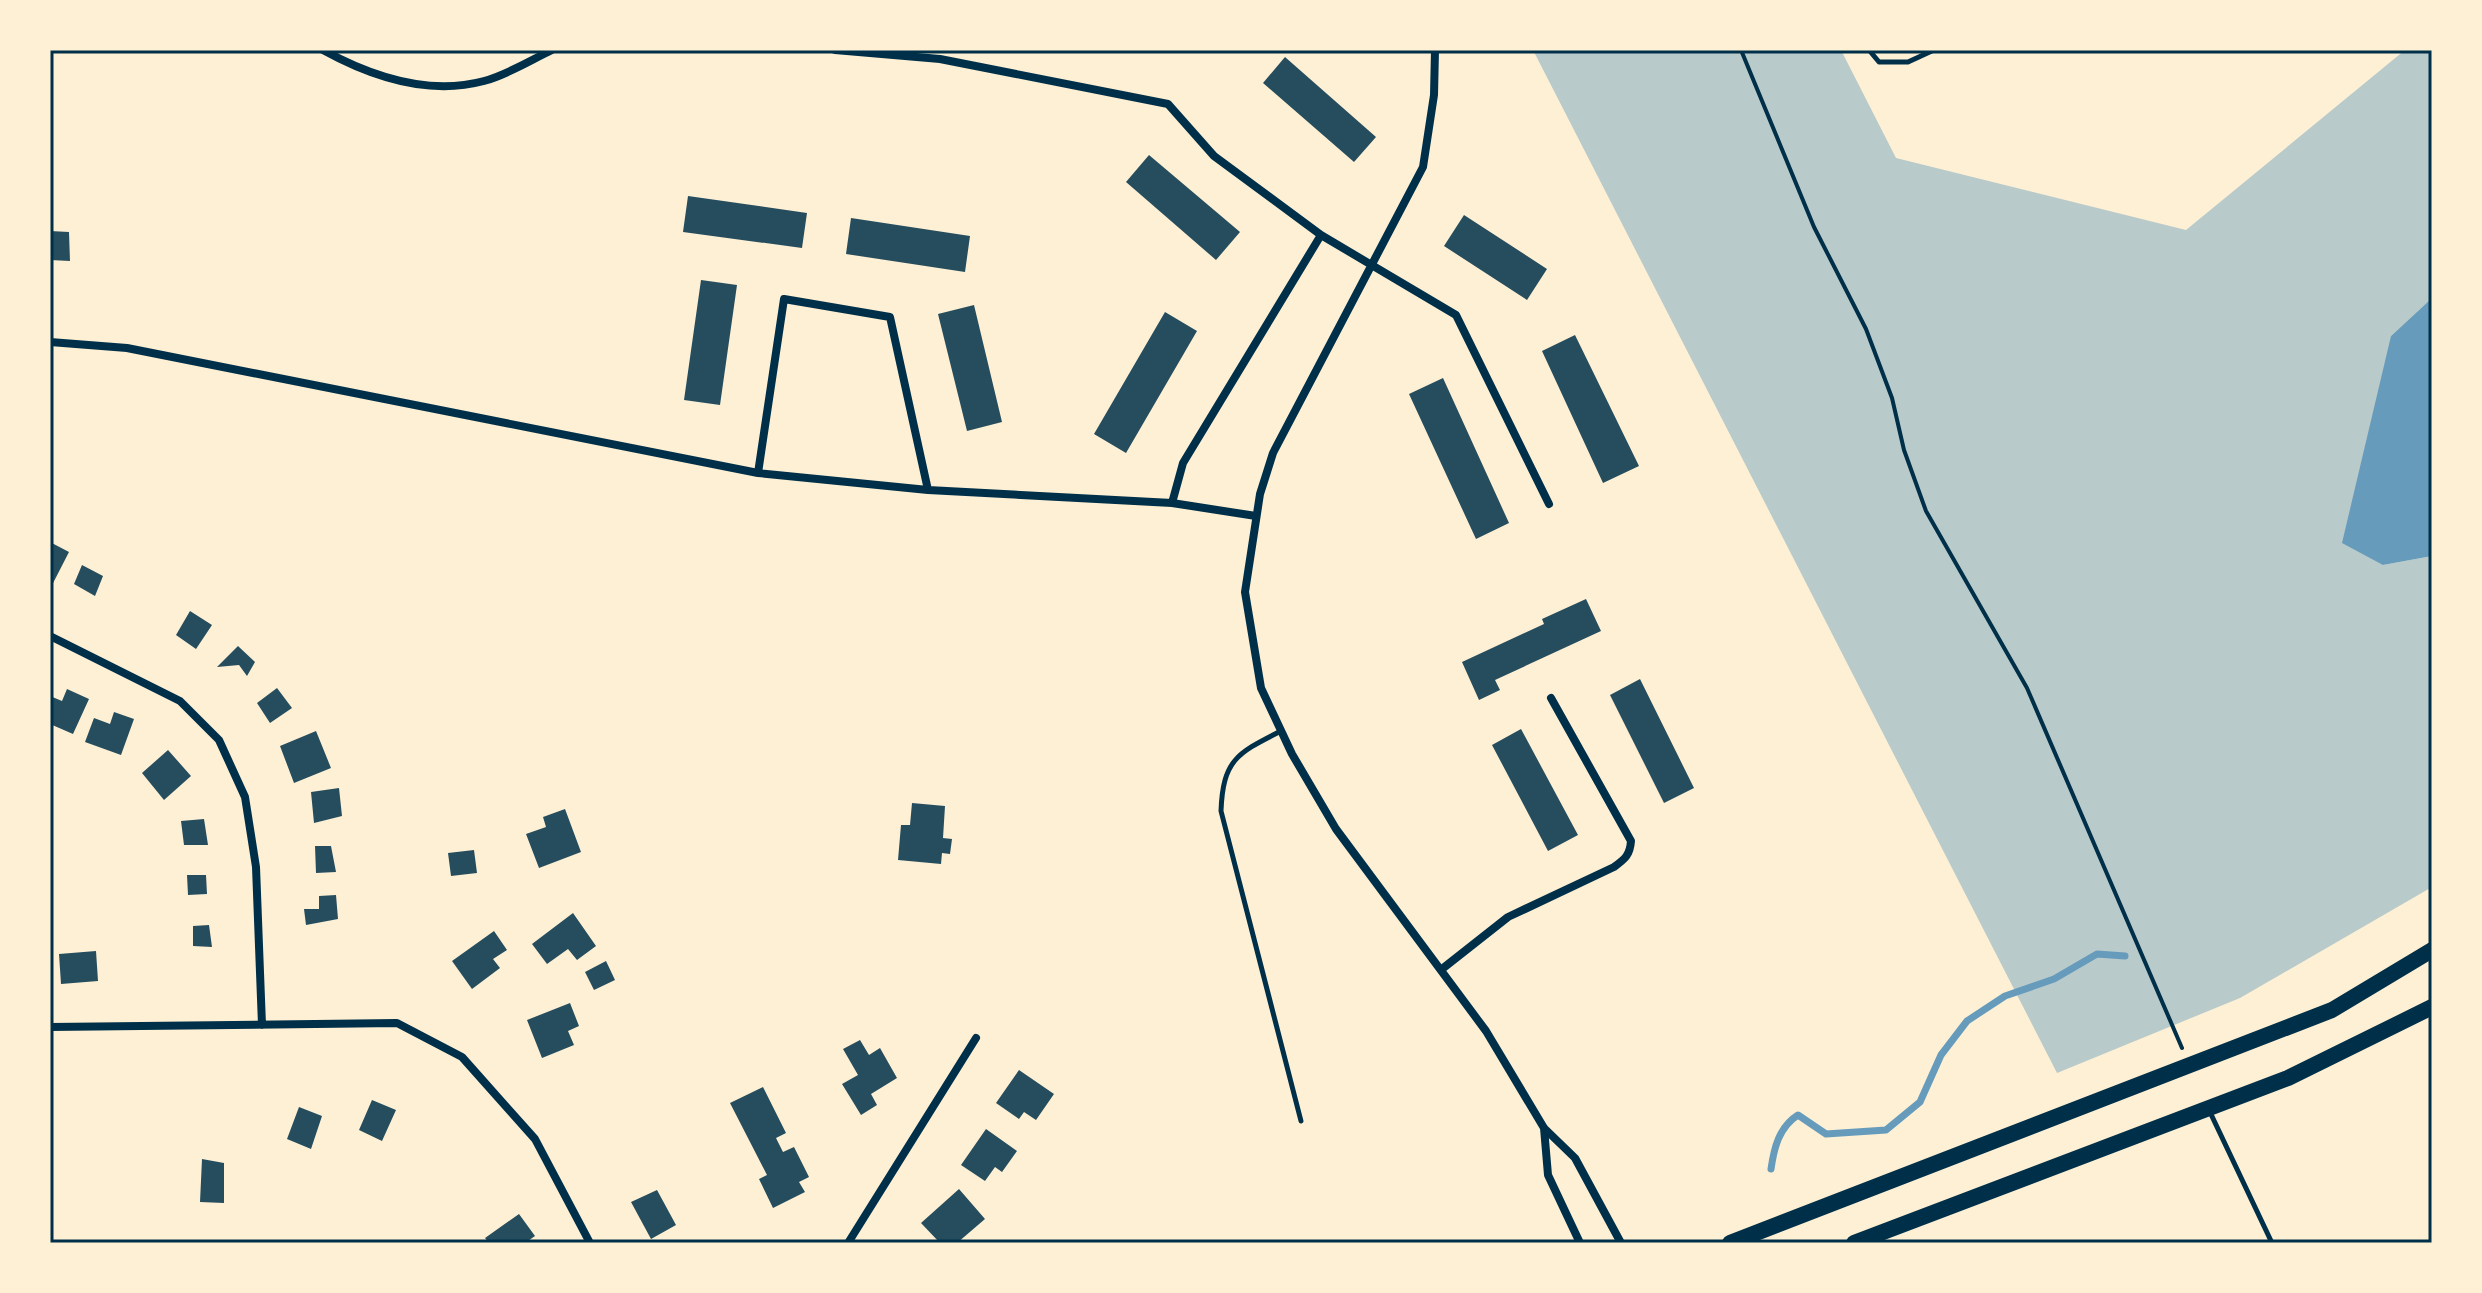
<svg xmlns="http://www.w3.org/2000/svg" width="2482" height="1293" font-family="'Work Sans',sans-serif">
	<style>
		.green { fill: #b9caca }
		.water { fill: #669bbc }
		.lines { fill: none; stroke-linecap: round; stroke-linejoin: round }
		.stream { stroke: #669bbc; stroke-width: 7 }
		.building { fill: #264d5e }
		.path { stroke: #003049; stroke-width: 4 }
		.service { stroke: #003049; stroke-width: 5 }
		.minor { stroke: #003049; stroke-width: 8 }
		.primary { stroke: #003049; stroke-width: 16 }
		.neatline { fill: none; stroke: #003049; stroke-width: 3 }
	</style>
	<rect width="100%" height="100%" fill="#fdf0d5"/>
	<path class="green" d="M 1533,50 L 1841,50 L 1896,158 L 2186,230 L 2405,50 L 2432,50 L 2432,298 L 2391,336 L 2383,565 L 2432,556 L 2432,887 L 2240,998 L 2057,1073 Z"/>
	<path class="water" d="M 2432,298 L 2432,556 L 2383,565 L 2342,543 L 2391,336 Z"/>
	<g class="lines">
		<path class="stream" d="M 1771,1169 C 1774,1148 1779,1127 1798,1115 L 1826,1134 L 1886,1130 L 1920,1102 L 1941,1055 L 1967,1021 L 2005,996 L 2054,979 L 2097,954 L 2125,956"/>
	</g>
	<path class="building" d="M 1285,57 L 1376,137 L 1354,162 L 1263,83 Z
		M 1149,155 L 1240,232 L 1216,260 L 1126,182 Z
		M 688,196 L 807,213 L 802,248 L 683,232 Z
		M 1464,215 L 1547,269 L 1527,300 L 1444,246 Z
		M 851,218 L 970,236 L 965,272 L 846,254 Z
		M 50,231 L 69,232 L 70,261 L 50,260 Z
		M 701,280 L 737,285 L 720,405 L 684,400 Z
		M 974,305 L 1002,422 L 967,431 L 938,314 Z
		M 1165,312 L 1197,331 L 1126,453 L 1094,434 Z
		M 1575,335 L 1639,466 L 1603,483 L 1542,351 Z
		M 1443,378 L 1509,523 L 1476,539 L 1409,394 Z
		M 50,542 L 69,552 L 50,589 Z
		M 82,565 L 103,576 L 95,596 L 74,584 Z
		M 1586,599 L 1601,631 L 1495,680 L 1500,690 L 1479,700 L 1462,662 L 1544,624 L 1542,619 Z
		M 190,611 L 212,625 L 196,649 L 176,635 Z
		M 238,646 L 255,662 L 247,676 L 239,665 L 217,667 Z
		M 1640,679 L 1694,788 L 1664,803 L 1610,695 Z
		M 277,688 L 292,708 L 270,723 L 257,703 Z
		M 67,689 L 89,699 L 73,734 L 50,724 L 50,696 L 62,701 Z
		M 114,712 L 134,719 L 121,755 L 85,742 L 94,718 L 110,724 Z
		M 1521,729 L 1578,835 L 1548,851 L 1492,745 Z
		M 316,731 L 331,768 L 294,783 L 280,746 Z
		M 168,750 L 191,776 L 164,800 L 142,773 Z
		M 339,788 L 342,816 L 314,823 L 311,792 Z
		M 912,803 L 945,806 L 943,838 L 952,839 L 950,854 L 942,853 L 941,864 L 898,860 L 901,825 L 910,825 Z
		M 565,809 L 581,852 L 539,868 L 526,834 L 546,827 L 543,817 Z
		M 204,819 L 208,845 L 184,845 L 181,821 Z
		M 315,846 L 331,846 L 336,872 L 316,873 Z
		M 474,850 L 477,873 L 451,876 L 448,853 Z
		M 187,875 L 206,875 L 207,894 L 188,895 Z
		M 336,895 L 338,919 L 306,925 L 304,909 L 319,909 L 319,896 Z
		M 573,913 L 596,946 L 577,960 L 568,949 L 547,964 L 532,944 Z
		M 209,925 L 212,947 L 193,946 L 193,926 Z
		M 494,931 L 507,950 L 493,959 L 500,968 L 472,989 L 452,961 Z
		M 96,951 L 98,981 L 61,984 L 59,954 Z
		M 606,961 L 615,980 L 594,990 L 585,972 Z
		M 570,1003 L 579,1026 L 568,1031 L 574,1045 L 542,1058 L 527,1020 Z
		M 860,1040 L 869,1055 L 880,1048 L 897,1078 L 871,1094 L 877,1105 L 861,1115 L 842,1084 L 858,1075 L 843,1049 Z
		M 1019,1070 L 1054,1094 L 1036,1120 L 1024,1112 L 1019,1119 L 996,1103 Z
		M 763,1087 L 786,1133 L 776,1138 L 783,1152 L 794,1147 L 809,1177 L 799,1182 L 805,1192 L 773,1208 L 759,1179 L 767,1175 L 730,1103 Z
		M 372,1100 L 396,1110 L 382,1141 L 359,1130 Z
		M 299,1107 L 322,1116 L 311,1149 L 287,1139 Z
		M 986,1129 L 1017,1151 L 1002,1172 L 995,1167 L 985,1181 L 961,1165 Z
		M 202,1159 L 224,1163 L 224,1203 L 200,1202 Z
		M 959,1189 L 985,1219 L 957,1243 L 940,1243 L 921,1223 Z
		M 657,1190 L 676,1225 L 651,1239 L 631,1202 Z
		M 519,1214 L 535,1236 L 525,1243 L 489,1243 L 485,1238 Z"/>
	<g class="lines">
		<path class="path" d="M 1741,50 L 1814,227 L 1866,329 L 1892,398 L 1904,450 L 1926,511 L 2027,688 L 2182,1048"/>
		<path class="service" d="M 1869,50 L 1879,62 L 1908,62 L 1934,50
			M 1281,731 C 1238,753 1223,759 1221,811 L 1301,1121
			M 2209,1110 L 2272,1243"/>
		<path class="minor" d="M 323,50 C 372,77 428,96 484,81 C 507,75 531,60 552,50
			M 835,50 L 940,59 L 1168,104 L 1214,156 L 1321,235
			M 1435,50 L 1434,95 L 1423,167 L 1273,453 L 1260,494 L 1245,592 L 1261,688 L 1292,754 L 1336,829 L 1486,1031 L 1544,1128 L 1575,1158 L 1621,1243
			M 50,342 L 127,348 L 758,473 L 928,490 L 1172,503 L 1256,516
			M 758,473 L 784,299 L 890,317 L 928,490
			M 1172,503 L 1183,463 L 1321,235 L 1456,315 L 1549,504
			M 50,636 L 180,701 L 219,740 L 245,797 L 256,867 L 262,1025
			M 1442,969 L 1508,917 L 1614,867 C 1625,859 1630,855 1631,841 L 1551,698
			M 50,1027 L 397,1023 L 462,1057 L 535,1139 L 590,1243
			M 1544,1128 L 1548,1175 L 1580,1243
			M 848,1243 L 976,1038"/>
		<path class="primary" d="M 1730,1243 L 2332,1010 L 2432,950
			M 1854,1243 L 2288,1078 L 2432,1007"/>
	</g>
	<rect width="2482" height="1293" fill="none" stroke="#fdf0d5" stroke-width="104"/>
	<rect x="52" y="52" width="2378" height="1189" class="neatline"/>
</svg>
